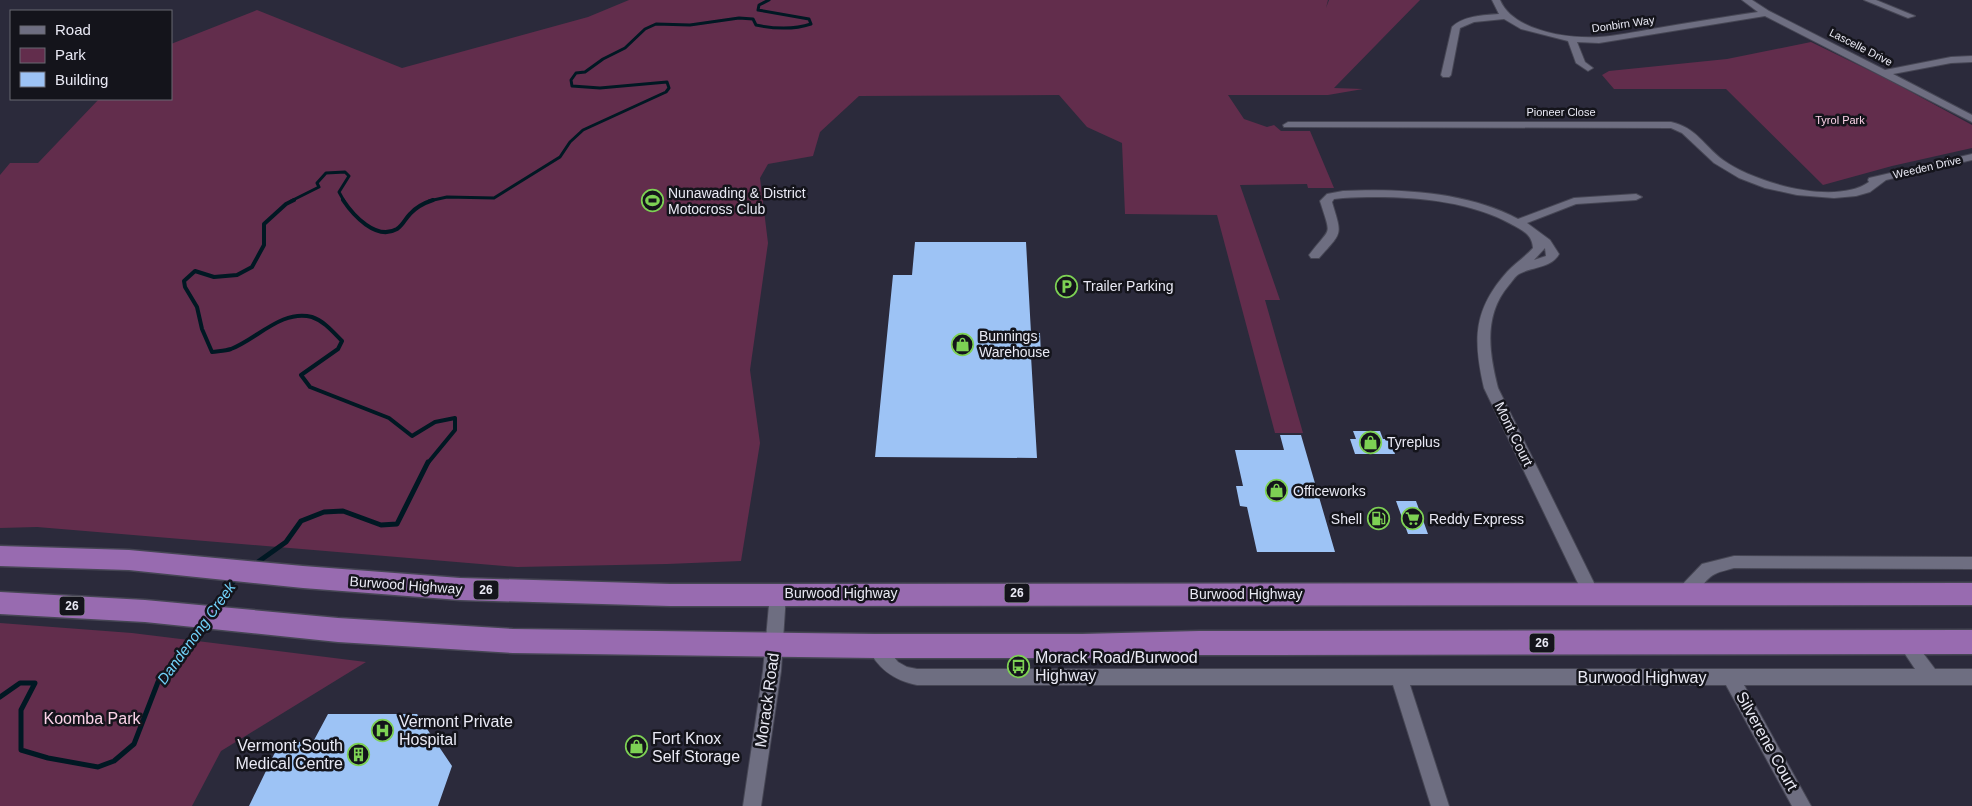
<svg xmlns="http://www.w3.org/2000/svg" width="1972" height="806" font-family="Helvetica,sans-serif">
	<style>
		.green { fill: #622d4c }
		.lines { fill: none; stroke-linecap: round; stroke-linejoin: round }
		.stream-far2 { stroke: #001823; stroke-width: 3 }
		.stream-far1 { stroke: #001823; stroke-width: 4 }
		.stream { stroke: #001823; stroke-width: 5 }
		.building { fill: #9dc3f5 }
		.minor-casing { stroke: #464654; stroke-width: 2 }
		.trunk-casing { stroke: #464654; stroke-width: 3 }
		.minor { fill: #6e6e81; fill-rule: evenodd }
		.trunk { fill: #986bb0; fill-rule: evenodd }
		.labels { text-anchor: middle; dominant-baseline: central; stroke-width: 5; stroke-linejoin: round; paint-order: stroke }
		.far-street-label { font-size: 11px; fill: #e9e9f4; stroke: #14141b }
		.far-park-label { font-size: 11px; fill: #fbd2e7; stroke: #14141b }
		.shield { fill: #14141b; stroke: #a9a9b3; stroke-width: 1 }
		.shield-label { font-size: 12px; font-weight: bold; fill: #e9e9f4 }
		.poi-label { font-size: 14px; fill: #e9e9f4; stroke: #14141b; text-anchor: start }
		.street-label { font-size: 14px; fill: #e9e9f4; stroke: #14141b }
		.water-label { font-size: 15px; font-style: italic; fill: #71d2f9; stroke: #14141b }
		.near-poi-label { font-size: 16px; fill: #e9e9f4; stroke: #14141b; text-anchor: start }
		.near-street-label { font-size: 16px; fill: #e9e9f4; stroke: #14141b }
		.near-park-label { font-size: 16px; fill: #fbd2e7; stroke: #14141b }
	</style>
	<rect width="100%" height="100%" fill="#2b2a3b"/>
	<path class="green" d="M 629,0 L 1328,0 L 1326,8 L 1329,0 L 1420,0 L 1334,88 L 1363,89 L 1328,95 L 1228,95 L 1244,119 L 1267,127 L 1274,125 L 1281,131 L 1310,131 L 1334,188 L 1308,188 L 1307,184 L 1240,185 L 1280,300 L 1265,300 L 1303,433 L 1275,433 L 1217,215 L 1125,214 L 1122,143 L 1087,127 L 1059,95 L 859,96 L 820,132 L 813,156 L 768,164 L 760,178 L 768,243 L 750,370 L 760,443 L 741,561 L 667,564 L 517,567 L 37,527 L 0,528 L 0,175 L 10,163 L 38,163 L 99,99 L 171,99 L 171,44 L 257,10 L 402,68 L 588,17 Z
		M 1811,42 L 1891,81 L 1972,125 L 1972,148 L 1892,166 L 1823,185 L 1726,89 L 1614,89 L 1602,75 L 1609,71 L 1727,59 Z
		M 0,623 L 132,633 L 366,662 L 221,751 L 192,806 L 0,806 Z"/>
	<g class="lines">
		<path class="stream-far2" d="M 291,201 L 319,187 L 317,183 L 326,173 L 345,172 L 349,176 L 339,192 L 344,201
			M 429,201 L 447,197 L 494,198 L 560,157 L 570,142 L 583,130 L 666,92 L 669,88 L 667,82 L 600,88 L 572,86 L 571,80 L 576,73 L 585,72 L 603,59 L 625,48 L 645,29 L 656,24 L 690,25 L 739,18 L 753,19 L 756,25 C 775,29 793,30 811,24 L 809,19 L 758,10 L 759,5 L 769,0"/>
		<path class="stream-far1" d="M 294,200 L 286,204 L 264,224 L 264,245 L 252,267 L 237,275 L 214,277 L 195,271 L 184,281 L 185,287 L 197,307 L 202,329 L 212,352 C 218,351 225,351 231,349 C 257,339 282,309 312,317 C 324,321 333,332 342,341 L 338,349 L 301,375 L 310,387 L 389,418 L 412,436 L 435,422 L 455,418 L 455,430 L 427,464
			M 343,200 C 353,215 376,241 397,229 C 403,225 405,219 410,214 C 416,207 424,203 433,200"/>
		<path class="stream" d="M 255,564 L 286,542 L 301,521 L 324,512 L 343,511 L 381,525 L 397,524 L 428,462
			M 211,610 L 237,577
			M 0,697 L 20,683 L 35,683 L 21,710 L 21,750 L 48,758 L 98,767 L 114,761 L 134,744 L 158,682 L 202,623"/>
	</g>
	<path class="building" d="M 915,242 L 1026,242 L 1031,333 L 1040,333 L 1041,356 L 1031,356 L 1037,458 L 875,457 L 893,275 L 912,275 Z
		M 1353,431 L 1380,431 L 1383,439 L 1390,439 L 1395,454 L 1355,454 L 1350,439 L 1356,439 Z
		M 1280,435 L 1301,435 L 1335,552 L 1257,552 L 1247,507 L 1240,506 L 1236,486 L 1243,486 L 1235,450 L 1284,450 Z
		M 1396,501 L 1416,501 L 1428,534 L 1408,534 Z
		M 328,714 L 417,714 L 452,766 L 438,806 L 249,806 L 280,742 L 313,742 Z"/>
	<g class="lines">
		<defs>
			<path id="minor" d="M 1492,0 L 1500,0 C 1513,31 1568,39 1599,37 C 1616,36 1634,32 1652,29 C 1687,23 1723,17 1758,12 L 1742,0 L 1752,0 L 1769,11 L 1885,70 L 1951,57 L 1972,56 L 1972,62 L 1951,63 L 1893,74 L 1972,115 L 1972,122 L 1765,16 L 1599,43 L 1577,42 L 1585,62 L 1593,68 L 1588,71 L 1576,63 L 1568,41 L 1521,29 L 1504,19 L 1474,22 L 1460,28 L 1451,75 L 1449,77 L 1443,77 L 1441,75 L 1452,27 C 1463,16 1483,15 1499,14 Z
				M 1864,0 L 1876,0 L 1915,16 L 1908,18 Z
				M 1288,122 L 1671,122 C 1697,128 1703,145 1723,160 C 1755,183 1835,206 1869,182 L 1868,180 L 1869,178 L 1972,154 L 1972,160 L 1886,180 L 1870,192 L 1856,196 L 1834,198 L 1797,195 L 1765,188 L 1739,178 L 1714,163 L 1682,133 L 1671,128 L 1284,127 L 1283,125 Z
				M 1343,191 C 1398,188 1469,192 1518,219 L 1574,198 L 1636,194 L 1642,197 L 1636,200 L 1576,204 L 1527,223 L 1550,240 L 1559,254 C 1552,268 1531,267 1519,274 C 1515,276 1512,282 1509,285 C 1483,315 1489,353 1498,388 L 1599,593 L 1597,598 L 1591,600 L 1585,598 L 1484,388 C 1473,340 1473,310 1507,272 C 1515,263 1525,257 1533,248 C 1532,234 1522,230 1511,224 C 1464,198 1397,195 1343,198 L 1334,199 L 1332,202 C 1342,236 1343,231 1319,258 L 1311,258 L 1309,255 C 1331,225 1332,239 1320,201 L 1327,194 ZM 1545,248 L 1546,256 L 1534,260 Z
				M 1734,556 L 1972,557 L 1972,569 L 1734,568 C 1728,570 1721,571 1715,574 C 1701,580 1696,605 1678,599 L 1676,594 L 1678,589 L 1702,564 Z
				M 778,587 L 784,589 L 786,594 L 781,671 L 761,806 L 743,806 L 763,671 L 770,594 L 772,589 Z
				M 1905,635 L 1911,637 L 1935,669 L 1972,669 L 1972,685 L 1744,685 L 1811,806 L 1792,806 L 1726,685 L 1410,685 L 1449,806 L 1431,806 L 1393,685 L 917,685 C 893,680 877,668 867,646 L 869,641 L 875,639 L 881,641 L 898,662 L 907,667 L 917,669 L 1915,669 L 1897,642 L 1899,637 Z"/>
			<path id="trunk" d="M 0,546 L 129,550 L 303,566 L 460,578 L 670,584 L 1972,583 L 1972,605 L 670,606 L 460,600 L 303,588 L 129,570 L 0,566 Z
				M 0,592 L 145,600 L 338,618 L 513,629 L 875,634 L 1082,634 L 1199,631 L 1972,630 L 1972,654 L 1199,655 L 1082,658 L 875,658 L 513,653 L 338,642 L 145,622 L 0,614 Z"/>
		</defs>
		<use href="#minor" class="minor-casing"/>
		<use href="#trunk" class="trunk-casing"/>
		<use href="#minor" class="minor"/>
		<use href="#trunk" class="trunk"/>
	</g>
	<defs>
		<symbol id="stadium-ring" viewBox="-11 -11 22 22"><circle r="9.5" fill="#14141b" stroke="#7dd154" stroke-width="1.5"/><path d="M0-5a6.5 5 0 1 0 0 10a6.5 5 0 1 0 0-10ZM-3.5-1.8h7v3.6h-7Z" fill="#7dd154"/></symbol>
		<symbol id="parking-ring" viewBox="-11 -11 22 22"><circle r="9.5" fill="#14141b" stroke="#7dd154" stroke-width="1.5"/><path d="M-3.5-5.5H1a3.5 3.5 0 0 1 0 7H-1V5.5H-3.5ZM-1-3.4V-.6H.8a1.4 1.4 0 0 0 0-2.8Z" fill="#7dd154"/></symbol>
		<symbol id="shop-ring" viewBox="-11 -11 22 22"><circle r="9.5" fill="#14141b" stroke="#7dd154" stroke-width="1.5"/><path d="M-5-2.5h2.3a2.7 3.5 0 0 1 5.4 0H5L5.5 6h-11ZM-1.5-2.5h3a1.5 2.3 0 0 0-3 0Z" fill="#7dd154"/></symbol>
		<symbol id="fuel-ring" viewBox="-11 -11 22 22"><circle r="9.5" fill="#14141b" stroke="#7dd154" stroke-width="1.5"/><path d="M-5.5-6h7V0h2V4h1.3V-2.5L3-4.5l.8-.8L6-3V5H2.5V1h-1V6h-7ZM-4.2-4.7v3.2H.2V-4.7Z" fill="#7dd154"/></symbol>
		<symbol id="supermarket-ring" viewBox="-11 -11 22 22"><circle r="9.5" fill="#14141b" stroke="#7dd154" stroke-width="1.5"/><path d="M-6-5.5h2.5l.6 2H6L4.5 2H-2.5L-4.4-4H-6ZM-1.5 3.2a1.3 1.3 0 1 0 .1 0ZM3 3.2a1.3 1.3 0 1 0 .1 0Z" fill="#7dd154"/></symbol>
		<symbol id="bus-ring" viewBox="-11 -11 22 22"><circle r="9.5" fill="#14141b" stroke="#7dd154" stroke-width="1.5"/><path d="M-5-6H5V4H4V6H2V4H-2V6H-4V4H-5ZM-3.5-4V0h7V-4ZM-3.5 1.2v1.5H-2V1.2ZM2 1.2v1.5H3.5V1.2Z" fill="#7dd154"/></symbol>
		<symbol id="hospital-ring" viewBox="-11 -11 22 22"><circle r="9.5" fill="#14141b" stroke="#7dd154" stroke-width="1.5"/><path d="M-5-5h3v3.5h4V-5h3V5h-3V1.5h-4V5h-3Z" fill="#7dd154"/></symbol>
		<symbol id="building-ring" viewBox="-11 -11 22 22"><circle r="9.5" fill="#14141b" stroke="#7dd154" stroke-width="1.5"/><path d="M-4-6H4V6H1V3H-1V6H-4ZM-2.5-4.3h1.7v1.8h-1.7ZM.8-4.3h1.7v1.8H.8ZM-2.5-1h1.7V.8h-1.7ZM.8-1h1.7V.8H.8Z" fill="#7dd154"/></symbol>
	</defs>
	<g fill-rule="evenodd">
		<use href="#stadium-ring" x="640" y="188" width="25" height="25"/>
		<use href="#parking-ring" x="1054" y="274" width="25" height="25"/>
		<use href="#shop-ring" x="950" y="332" width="25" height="25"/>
		<use href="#shop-ring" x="1358" y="430" width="25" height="25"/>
		<use href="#shop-ring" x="1264" y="478" width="25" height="25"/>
		<use href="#fuel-ring" x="1366" y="506" width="25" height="25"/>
		<use href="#supermarket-ring" x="1400" y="506" width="25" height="25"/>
		<use href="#bus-ring" x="1006" y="654" width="25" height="25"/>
		<use href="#hospital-ring" x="370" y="718" width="25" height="25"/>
		<use href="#shop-ring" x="624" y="734" width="25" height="25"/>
		<use href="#building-ring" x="346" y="742" width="25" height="25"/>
	</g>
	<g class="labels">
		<g class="far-street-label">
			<text transform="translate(1623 24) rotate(-8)">Donbirn Way</text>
			<text transform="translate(1861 47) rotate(27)">Lascelle Drive</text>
			<text x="1561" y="112">Pioneer Close</text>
			<text transform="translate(1927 167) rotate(-13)">Weeden Drive</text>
		</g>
		<g class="far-park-label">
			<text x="1840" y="120">Tyrol Park</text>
		</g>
		<g class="shield">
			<rect x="473.5" y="580.5" width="25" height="19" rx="4"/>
			<rect x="1004.5" y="583.5" width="25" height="19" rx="4"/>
			<rect x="59.5" y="596.5" width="25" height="19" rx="4"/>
			<rect x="1529.5" y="633.5" width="25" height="19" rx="4"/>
		</g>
		<g class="shield-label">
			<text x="486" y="590">26</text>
			<text x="1017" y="593">26</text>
			<text x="72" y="606">26</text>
			<text x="1542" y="643">26</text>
		</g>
		<g class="poi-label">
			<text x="668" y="193">Nunawading &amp; District<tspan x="668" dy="16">Motocross Club</tspan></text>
			<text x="1083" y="286">Trailer Parking</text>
			<text x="979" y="336">Bunnings<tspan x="979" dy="16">Warehouse</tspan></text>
			<text x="1387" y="442">Tyreplus</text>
			<text x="1293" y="491">Officeworks</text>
			<text x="1362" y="519" text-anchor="end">Shell</text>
			<text x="1429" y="519">Reddy Express</text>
		</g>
		<g class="street-label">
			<text transform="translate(1514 434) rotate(64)">Mont Court</text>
			<text transform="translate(406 585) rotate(4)">Burwood Highway</text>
			<text x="841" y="593">Burwood Highway</text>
			<text x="1246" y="594">Burwood Highway</text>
		</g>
		<g class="water-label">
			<text transform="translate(196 633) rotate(-54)">Dandenong Creek</text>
		</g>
		<g class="near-poi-label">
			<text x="1035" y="657">Morack Road/Burwood<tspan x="1035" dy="18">Highway</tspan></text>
			<text x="399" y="721">Vermont Private<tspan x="399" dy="18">Hospital</tspan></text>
			<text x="652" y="738">Fort Knox<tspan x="652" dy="18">Self Storage</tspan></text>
			<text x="343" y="745" text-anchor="end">Vermont South<tspan x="343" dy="18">Medical Centre</tspan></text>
		</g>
		<g class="near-street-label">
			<text x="1642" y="677">Burwood Highway</text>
			<text transform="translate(767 700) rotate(-82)">Morack Road</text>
			<text transform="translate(1767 741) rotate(61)">Silverene Court</text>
		</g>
		<g class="near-park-label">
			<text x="92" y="718">Koomba Park</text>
		</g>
	</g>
	<rect x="10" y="10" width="162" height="90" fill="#14141b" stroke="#696972"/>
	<rect x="20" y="26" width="25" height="8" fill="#6e6e81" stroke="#696972"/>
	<text x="55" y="35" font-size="15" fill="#e9e9f4">Road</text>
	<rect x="20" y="48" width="25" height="15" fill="#622d4c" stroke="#696972"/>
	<text x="55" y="60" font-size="15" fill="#e9e9f4">Park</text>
	<rect x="20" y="72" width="25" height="15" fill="#9dc3f5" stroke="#696972"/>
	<text x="55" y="85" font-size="15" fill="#e9e9f4">Building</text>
</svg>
